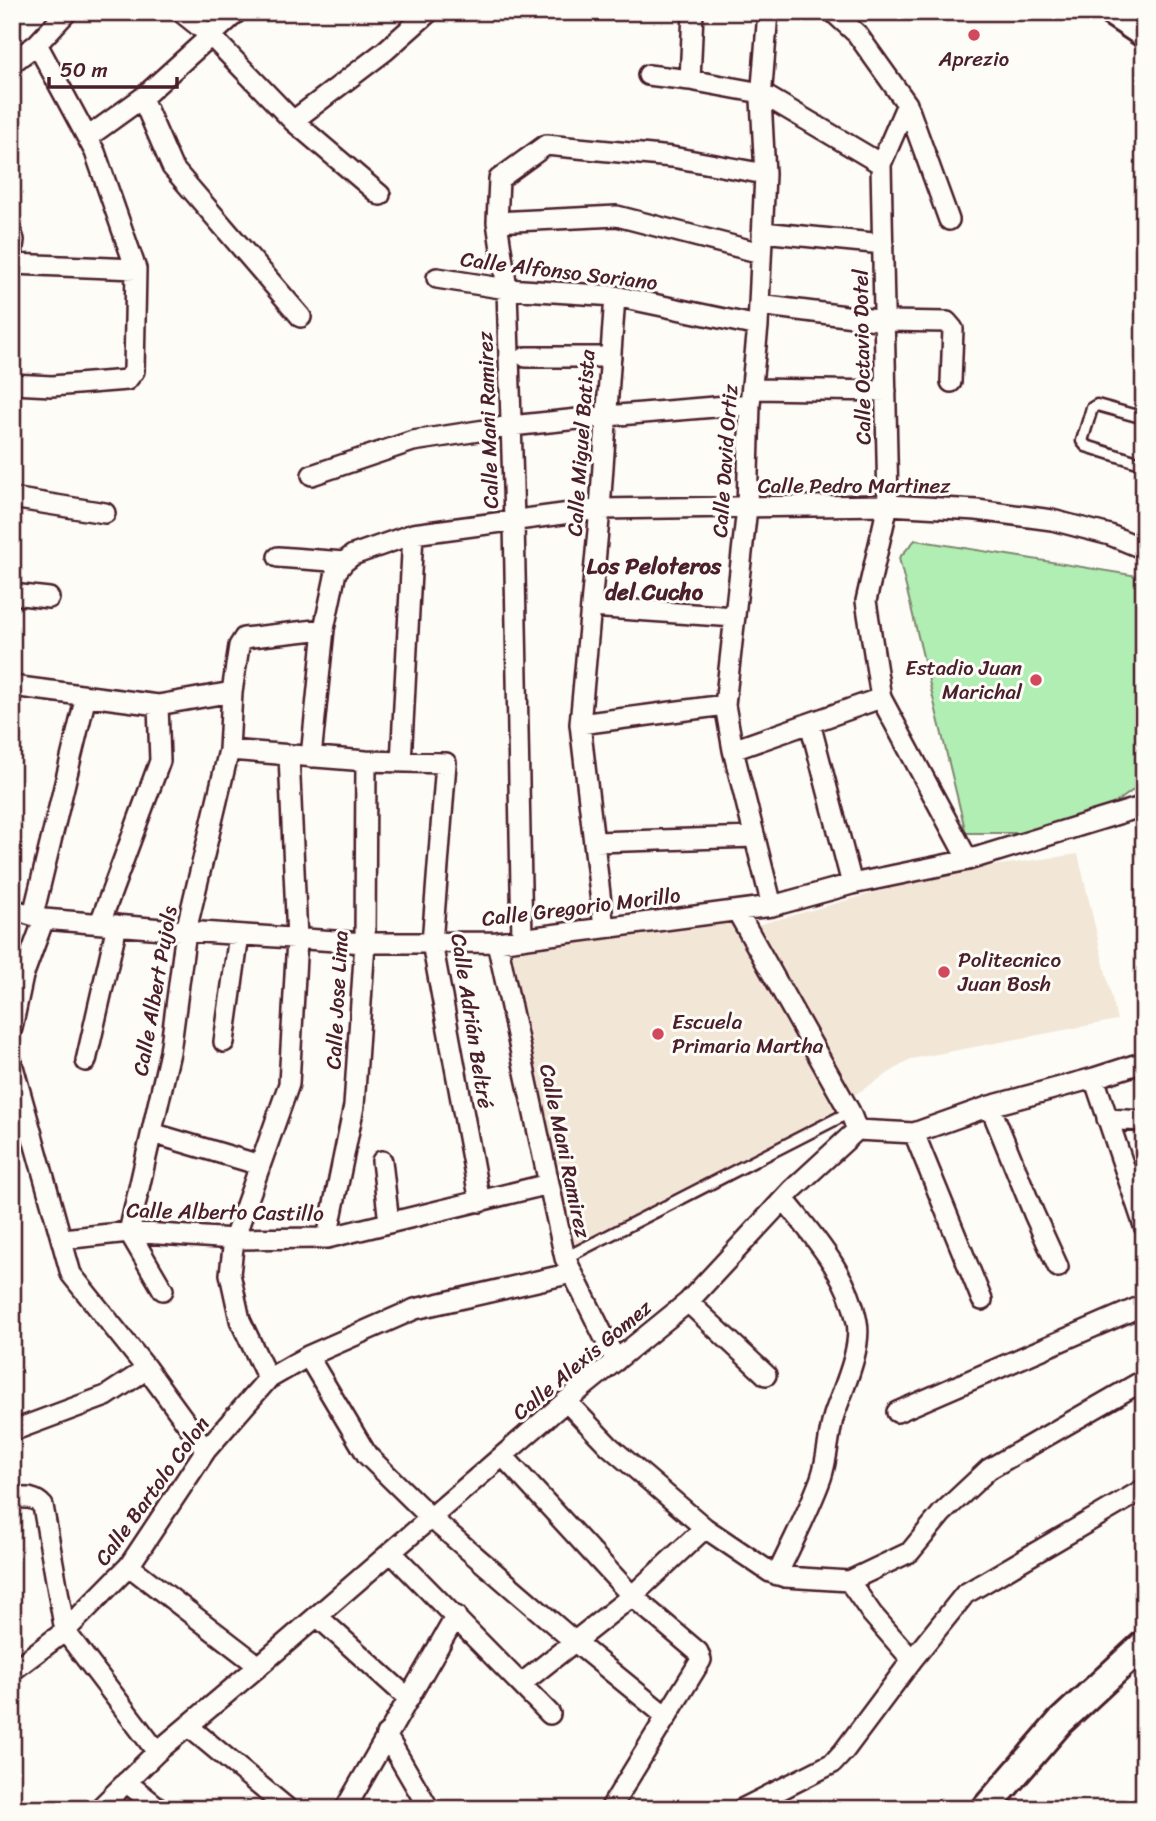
<svg xmlns="http://www.w3.org/2000/svg" width="1156" height="1821" font-family="Sriracha,sans-serif">
	<style>
		.built { fill: #f2e7d6 }
		.pitch { fill: #b1eeb3; stroke: #7e866f; stroke-width: 2 }
		.lines { fill: none; stroke-linecap: round; stroke-linejoin: round }
		.lane-casing { stroke: #4a1f2b; stroke-width: 15 }
		.street-casing { stroke: #4a1f2b; stroke-width: 24 }
		.secondary-casing { stroke: #4a1f2b; stroke-width: 32 }
		.lane { stroke: #fdfcf7; stroke-width: 10 }
		.street { stroke: #fdfcf7; stroke-width: 19 }
		.secondary { stroke: #fdfcf7; stroke-width: 26 }
		.poi-dot { fill: #d1495b; stroke: #fdfcf7; stroke-width: 2.5 }
		.labels { text-anchor: middle; dominant-baseline: central; stroke-width: 6; stroke-linejoin: round; paint-order: stroke }
		.poi-label { font-size: 21px; fill: #4a1f2b; stroke: #fdfcf7; text-anchor: start }
		.street-label { font-size: 21px; fill: #4a1f2b; stroke: #fdfcf7 }
		.neighbourhood-label { font-size: 23px; font-weight: bold; fill: #4a1f2b; stroke: #fdfcf7 }
	</style>
	<rect width="100%" height="100%" fill="#fdfcf7"/>
	<filter id="ink" filterUnits="userSpaceOnUse"><feTurbulence type="fractalNoise" baseFrequency=".0143" numOctaves="2"/><feDisplacementMap in="SourceGraphic" scale="14" xChannelSelector="R" yChannelSelector="G"/><feConvolveMatrix kernelMatrix="1 2 1 2 8 2 1 2 1" color-interpolation-filters="sRGB"/></filter>
	<g filter="url(#ink)">
		<path class="built" d="M 1078,854 L 1117,1020 L 911,1059 L 851,1097 L 757,925 L 950,872 Z
			M 733,921 L 838,1114 L 571,1247 L 500,954 Z"/>
		<path class="pitch" d="M 915,540 L 1144,577 L 1144,782 L 1102,813 L 1025,833 L 966,833 L 899,558 Z"/>
		<g class="lines">
			<defs>
				<path id="lane" d="M 1144,418 L 1097,405 L 1092,408 L 1082,441 L 1086,446 L 1144,464
					M 565,1258 L 850,1112"/>
				<path id="street" d="M 181,12 L 211,36 L 293,121 L 380,195
					M 768,12 L 761,99 L 765,174 L 758,326 L 750,404 L 747,508 L 725,705 L 733,750 L 772,906
					M 833,12 L 857,34 L 907,104 L 949,220
					M 12,63 L 37,44 L 67,12
					M 648,75 L 690,80 L 761,93 L 881,164
					M 690,80 L 693,12
					M 142,98 L 172,167 L 301,317
					M 907,104 L 881,164 L 888,505 L 866,601 L 881,698 L 968,860
					M 293,121 L 385,51 L 429,12
					M 88,137 L 142,98 L 237,12
					M 497,222 L 617,216 L 761,253
					M 762,232 L 883,244
					M 12,234 L 14,240 L 12,256
					M 12,264 L 136,269
					M 437,278 L 507,289 L 615,296 L 758,326
					M 759,305 L 885,321 L 947,322 L 953,329 L 951,382
					M 526,357 L 611,357
					M 12,384 L 52,386 L 127,380 L 134,371 L 136,269 L 95,152 L 37,44
					M 752,389 L 886,391
					M 312,475 L 413,441 L 511,426 L 607,416 L 750,404
					M 12,498 L 105,513
					M 278,557 L 344,562
					M 12,594 L 49,598
					M 591,607 L 735,617
					M 12,686 L 158,705 L 232,692 L 239,646 L 244,638 L 324,629
					M 810,723 L 852,884
					M 580,724 L 725,705
					M 229,750 L 366,761 L 446,763 L 432,943 L 480,1202
					M 733,750 L 881,698
					M 311,757 L 324,629 L 336,572 L 344,562 L 353,555 L 413,534 L 600,509 L 888,505 L 977,510 L 1052,520 L 1110,535 L 1144,549
					M 401,762 L 413,534
					M 595,842 L 755,837
					M 12,909 L 44,919 L 186,931 L 365,943 L 497,942 L 772,906 L 852,884 L 968,860 L 1144,806
					M 737,911 L 850,1112 L 857,1130
					M 33,915 L 86,696
					M 100,923 L 160,761 L 158,705
					M 604,928 L 580,724 L 600,509 L 615,296
					M 522,939 L 514,520 L 507,289 L 497,222 L 499,179 L 546,145 L 672,157 L 765,174
					M 497,942 L 565,1258 L 616,1361
					M 12,1028 L 23,976 L 44,919
					M 224,1042 L 239,935
					M 86,1061 L 117,925
					M 12,1063 L 71,1274 L 147,1369 L 206,1450
					M 1094,1078 L 1144,1226
					M 990,1106 L 1034,1214 L 1058,1267
					M 1107,1119 L 1144,1121
					M 152,1133 L 260,1165
					M 914,1133 L 982,1300
					M 382,1161 L 389,1223
					M 327,1238 L 354,1106 L 365,943 L 366,761
					M 63,1239 L 129,1232 L 234,1239 L 327,1238 L 549,1184
					M 163,1290 L 129,1232 L 170,1052 L 186,931 L 229,750 L 232,692
					M 688,1302 L 766,1375
					M 308,1356 L 367,1455 L 431,1518 L 575,1642 L 667,1717
					M 268,1379 L 240,1320 L 230,1274 L 234,1239 L 289,1084 L 297,939 L 289,755
					M 566,1401 L 609,1446 L 705,1528 L 770,1572 L 785,1577 L 849,1581 L 910,1552 L 942,1513 L 989,1469 L 1144,1380
					M 897,1412 L 1144,1305
					M 12,1431 L 106,1396 L 147,1369
					M 503,1456 L 632,1596 L 698,1652 L 701,1660 L 610,1809
					M 12,1498 C 24,1498 35,1496 43,1506 L 65,1631 L 157,1752
					M 391,1552 L 550,1714
					M 129,1566 L 259,1666
					M 777,1575 C 792,1543 809,1511 821,1478 C 828,1458 828,1435 834,1415 C 843,1389 862,1349 857,1322 C 848,1274 813,1236 784,1199
					M 849,1581 L 872,1614 L 912,1660
					M 317,1616 L 409,1699
					M 12,1671 L 65,1631 L 129,1566 L 206,1450 L 268,1379 L 308,1356 L 415,1309 L 572,1273
					M 521,1684 L 632,1596 L 705,1528
					M 188,1726 L 288,1809
					M 386,1735 L 429,1809
					M 126,1782 L 160,1809
					M 99,1809 L 157,1752 L 259,1666 L 566,1401 L 688,1302 L 793,1189 L 857,1130 L 914,1133 L 990,1106 L 1094,1078 L 1144,1062
					M 345,1809 L 456,1616
					M 742,1809 L 833,1763 L 844,1751 L 912,1660 L 965,1594 L 1144,1489"/>
				<path id="secondary" d="M 1111,12 L 1144,34
					M 985,1809 L 1060,1722 L 1144,1644"/>
			</defs>
			<use href="#lane" class="lane-casing"/>
			<use href="#street" class="street-casing"/>
			<use href="#secondary" class="secondary-casing"/>
			<use href="#lane" class="lane"/>
			<use href="#street" class="street"/>
			<use href="#secondary" class="secondary"/>
		</g>
	</g>
	<g class="poi-dot">
		<circle cx="974" cy="35" r="7"/>
		<circle cx="1036" cy="680" r="7"/>
		<circle cx="944" cy="972" r="7"/>
		<circle cx="658" cy="1034" r="7"/>
	</g>
	<g class="labels">
		<g class="poi-label">
			<text x="974" y="59" text-anchor="middle">Aprezio</text>
			<text x="1022" y="668" text-anchor="end">Estadio Juan<tspan x="1022" dy="24">Marichal</tspan></text>
			<text x="958" y="960">Politecnico<tspan x="958" dy="24">Juan Bosh</tspan></text>
			<text x="672" y="1022">Escuela<tspan x="672" dy="24">Primaria Martha</tspan></text>
		</g>
		<g class="street-label">
			<text transform="translate(559 271) rotate(7)">Calle Alfonso Soriano</text>
			<text transform="translate(862 357) rotate(-91)">Calle Octavio Dotel</text>
			<text transform="translate(488 420) rotate(-92)">Calle Mani Ramirez</text>
			<text transform="translate(581 443) rotate(-86)">Calle Miguel Batista</text>
			<text transform="translate(725 461) rotate(-86)">Calle David Ortiz</text>
			<text x="854" y="486">Calle Pedro Martinez</text>
			<text transform="translate(581 907) rotate(-7)">Calle Gregorio Morillo</text>
			<text transform="translate(155 991) rotate(-80)">Calle Albert Pujols</text>
			<text transform="translate(337 1000) rotate(-87)">Calle Jose Lima</text>
			<text transform="translate(472 1021) rotate(81)">Calle Adrián Beltré</text>
			<text transform="translate(565 1151) rotate(78)">Calle Mani Ramirez</text>
			<text transform="translate(225 1212) rotate(1)">Calle Alberto Castillo</text>
			<text transform="translate(582 1360) rotate(-40)">Calle Alexis Gomez</text>
			<text transform="translate(152 1491) rotate(-54)">Calle Bartolo Colon</text>
		</g>
		<g class="neighbourhood-label">
			<text x="654" y="566">Los Peloteros<tspan x="654" dy="26">del Cucho</tspan></text>
		</g>
	</g>
	<rect width="1156" height="1821" fill="none" stroke="#fdfcf7" stroke-width="42"/>
	<rect x="21" y="21" width="1114" height="1779" fill="none" stroke="#4a1f2b" stroke-width="2.5" filter="url(#ink)"/>
	<path d="M49 77v10h128v-10" fill="none" stroke="#4a1f2b" stroke-width="3.5"/>
	<text x="60" y="77" font-size="21" fill="#4a1f2b" stroke="#fdfcf7" stroke-width="5" paint-order="stroke">50 m</text>
</svg>
